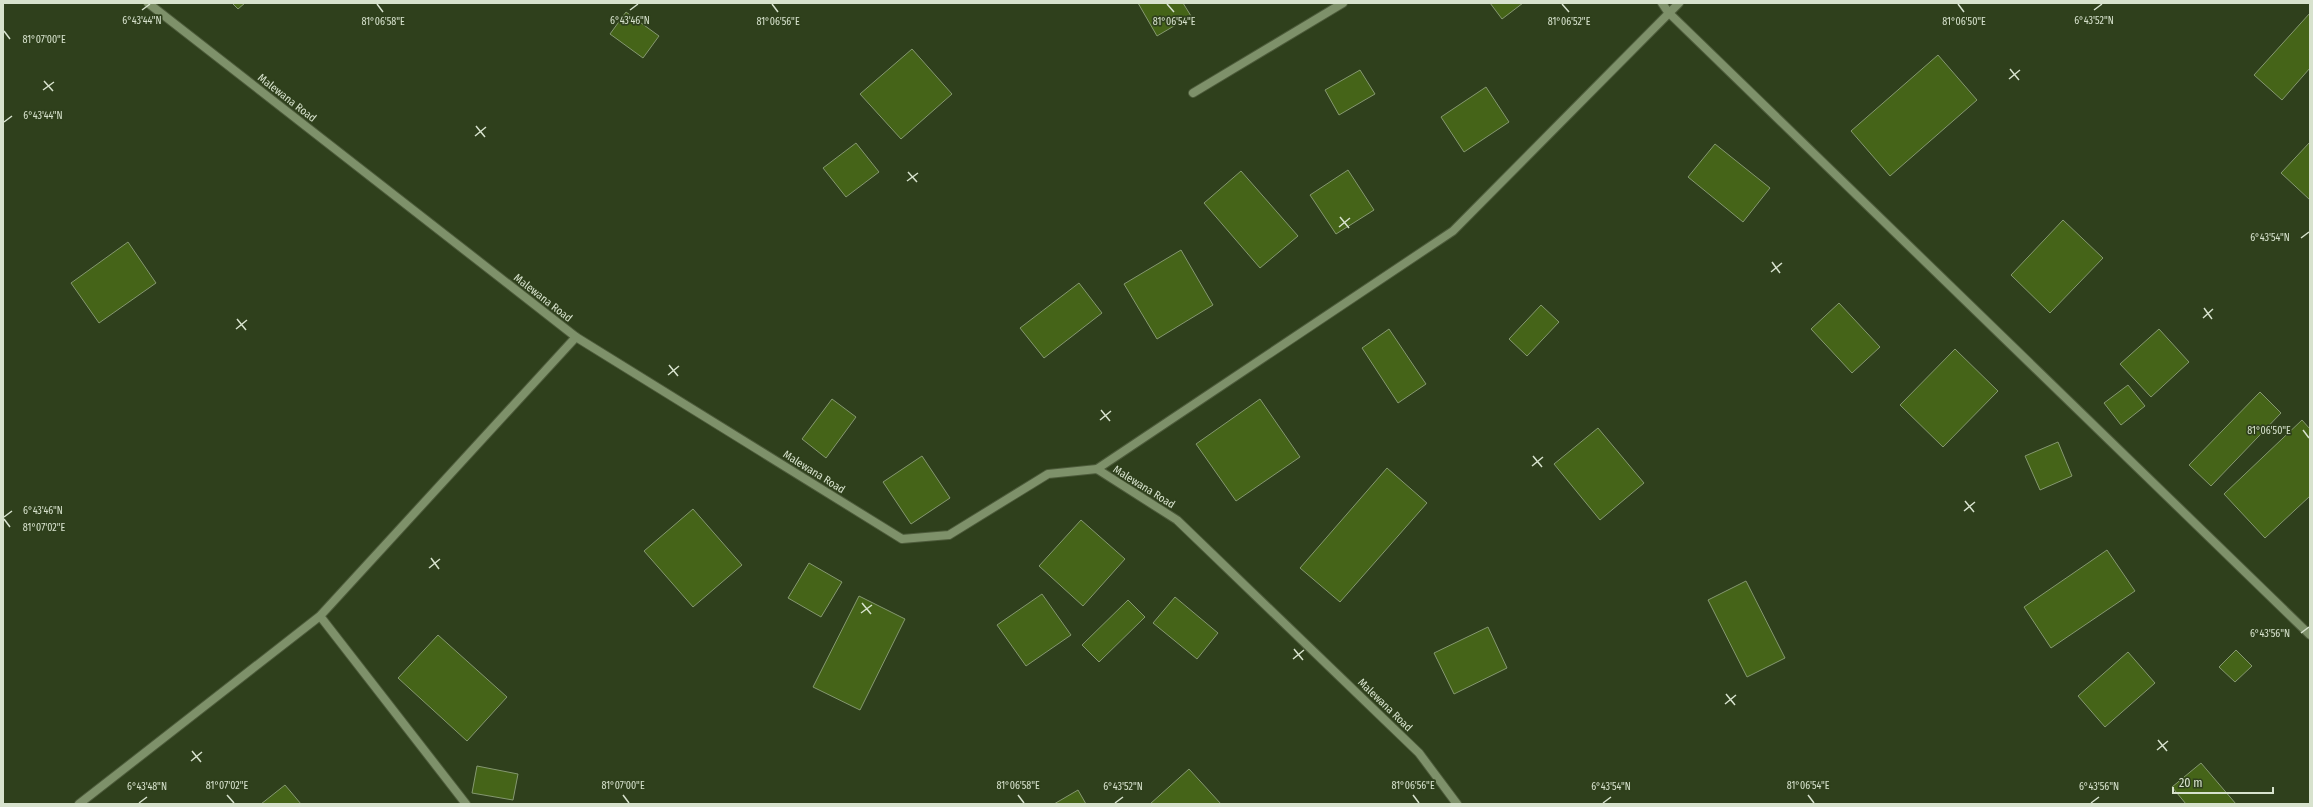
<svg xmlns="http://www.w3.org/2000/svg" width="2313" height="807" font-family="'Fira Sans Condensed',sans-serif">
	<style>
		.building { fill: #456418; stroke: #859870 }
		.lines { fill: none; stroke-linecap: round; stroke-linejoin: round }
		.minor-casing { stroke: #4d5b3b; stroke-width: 10 }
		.tertiary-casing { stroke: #4d5b3b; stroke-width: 10 }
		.minor { stroke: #7e916a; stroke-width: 8 }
		.tertiary { stroke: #7e916a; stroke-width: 8 }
		.ticks { fill: none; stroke: #d7e2cd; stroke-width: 1.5 }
		.labels { text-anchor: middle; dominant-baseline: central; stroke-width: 3.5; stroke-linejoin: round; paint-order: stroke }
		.street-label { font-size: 11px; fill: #d7e2cd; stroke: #2f401c }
		.ticks-label { font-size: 10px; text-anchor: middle; fill: #d7e2cd; stroke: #2f401c; stroke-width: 3.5; stroke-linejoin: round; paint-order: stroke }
	</style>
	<rect width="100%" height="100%" fill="#2f401c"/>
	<path class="building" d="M 232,3 L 245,3 L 238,9 Z
		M 1138,3 L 1183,3 L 1191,16 L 1157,36 Z
		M 1490,3 L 1523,3 L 1502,19 Z
		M 626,12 L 659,36 L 643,58 L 610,34 Z
		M 2310,13 L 2310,68 L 2282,100 L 2254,75 Z
		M 912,49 L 952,94 L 901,139 L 860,94 Z
		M 1938,55 L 1977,100 L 1890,176 L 1851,131 Z
		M 1360,70 L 1375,94 L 1339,115 L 1325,90 Z
		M 1486,87 L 1509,122 L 1464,152 L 1441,117 Z
		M 2310,142 L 2310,200 L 2281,173 Z
		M 856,143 L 879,172 L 846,197 L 823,168 Z
		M 1715,144 L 1770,188 L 1743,222 L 1688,177 Z
		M 1348,170 L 1374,210 L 1336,234 L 1310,195 Z
		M 1241,171 L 1298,236 L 1260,268 L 1204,203 Z
		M 2063,220 L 2103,258 L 2050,313 L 2011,275 Z
		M 128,242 L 156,283 L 99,323 L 71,283 Z
		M 1181,250 L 1213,305 L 1157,339 L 1124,284 Z
		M 1079,283 L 1102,313 L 1044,358 L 1020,328 Z
		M 1839,303 L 1880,347 L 1852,373 L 1811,329 Z
		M 1541,305 L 1559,322 L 1527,356 L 1509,339 Z
		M 1389,329 L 1426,384 L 1398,403 L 1362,348 Z
		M 2159,329 L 2189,362 L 2151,397 L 2120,364 Z
		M 1955,349 L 1998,391 L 1943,447 L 1900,405 Z
		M 2128,385 L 2145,406 L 2121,425 L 2104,403 Z
		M 2260,392 L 2281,413 L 2211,486 L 2189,465 Z
		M 832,399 L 856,417 L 826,458 L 802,439 Z
		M 1260,399 L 1300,457 L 1236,501 L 1196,444 Z
		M 2302,420 L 2310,429 L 2310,496 L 2265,538 L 2224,494 Z
		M 1598,428 L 1644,483 L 1600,520 L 1554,464 Z
		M 2058,442 L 2072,476 L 2040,490 L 2025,456 Z
		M 922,456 L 950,498 L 911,524 L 883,482 Z
		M 1387,468 L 1427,503 L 1340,602 L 1300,568 Z
		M 693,509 L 742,565 L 693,607 L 644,551 Z
		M 1081,520 L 1125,559 L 1083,606 L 1039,566 Z
		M 2107,550 L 2135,591 L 2051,648 L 2024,607 Z
		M 809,563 L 842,582 L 821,617 L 788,598 Z
		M 1746,581 L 1785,658 L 1747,677 L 1708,600 Z
		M 1042,594 L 1071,635 L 1026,666 L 997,625 Z
		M 859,596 L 905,619 L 860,710 L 813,687 Z
		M 1175,597 L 1218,633 L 1197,659 L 1153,623 Z
		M 1128,600 L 1145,617 L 1099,662 L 1082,645 Z
		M 1488,627 L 1507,668 L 1454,694 L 1434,653 Z
		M 438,635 L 507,697 L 467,741 L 398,678 Z
		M 2236,650 L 2252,666 L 2235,682 L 2219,667 Z
		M 2128,652 L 2155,683 L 2105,727 L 2078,696 Z
		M 2201,763 L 2236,804 L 2186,804 L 2172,787 Z
		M 477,766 L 518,774 L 513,800 L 472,793 Z
		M 1189,769 L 1221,804 L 1150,804 Z
		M 285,785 L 301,804 L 261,804 Z
		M 1078,790 L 1086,804 L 1054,804 Z"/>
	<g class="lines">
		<defs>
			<path id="minor" d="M 1662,3 L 1668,12 L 2310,635
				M 1193,93 L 1343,3
				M 1097,469 L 1453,231 L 1679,3
				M 79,804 L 320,616
				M 466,804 L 320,616 L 576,337"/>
			<path id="tertiary" d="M 148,3 L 576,337 L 902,539 L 949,535 L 1048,474 L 1097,469 L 1177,520 L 1419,753 L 1457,804"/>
		</defs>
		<use href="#minor" class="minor-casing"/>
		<use href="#tertiary" class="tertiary-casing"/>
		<use href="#minor" class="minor"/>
		<use href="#tertiary" class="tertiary"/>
	</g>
	<path class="ticks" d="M 377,4 L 383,12M 772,4 L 778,12M 1167,4 L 1174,12M 1562,4 L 1569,12M 1958,4 L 1964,12M 142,10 L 150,4M 630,10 L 638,4M 2094,10 L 2102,4M 4,31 L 10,39M 2010,69 L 2019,80M 2009,79 L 2020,70M 44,81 L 53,91M 43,90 L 54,82M 4,122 L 12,116M 476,126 L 485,137M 475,136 L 486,127M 908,172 L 917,182M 907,181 L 918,173M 1340,217 L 1349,228M 1339,227 L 1350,218M 2301,238 L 2309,232M 1772,262 L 1780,273M 1771,272 L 1782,263M 2204,308 L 2212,319M 2203,318 L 2213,309M 237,319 L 246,330M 236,329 L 247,320M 669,365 L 678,376M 668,375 L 679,366M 1101,410 L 1110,421M 1100,420 L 1111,411M 2303,430 L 2309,438M 1533,456 L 1542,467M 1532,466 L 1543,457M 1965,501 L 1974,512M 1964,511 L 1975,502M 4,517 L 12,511M 4,519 L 10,527M 431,558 L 439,569M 429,568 L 440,559M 862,603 L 871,614M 861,613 L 872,605M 2301,633 L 2309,627M 1294,649 L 1303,660M 1293,659 L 1304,650M 1726,694 L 1735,705M 1725,704 L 1736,695M 2158,740 L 2167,751M 2157,750 L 2168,741M 192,751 L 201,762M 191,761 L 202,752M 227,795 L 234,803M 623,795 L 629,803M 1018,795 L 1024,803M 1413,795 L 1419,803M 1808,795 L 1814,803M 139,803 L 147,797M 1115,803 L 1123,797M 1603,803 L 1611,797M 2091,803 L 2099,797"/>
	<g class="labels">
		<g class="street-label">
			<text transform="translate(287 98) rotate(38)">Malewana Road</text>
			<text transform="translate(543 298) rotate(38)">Malewana Road</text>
			<text transform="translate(814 472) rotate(32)">Malewana Road</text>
			<text transform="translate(1144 487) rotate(32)">Malewana Road</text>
			<text transform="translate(1385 705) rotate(44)">Malewana Road</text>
		</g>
	</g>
	<g class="ticks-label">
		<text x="142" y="24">6°43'44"N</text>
		<text x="630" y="24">6°43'46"N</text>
		<text x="2094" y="24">6°43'52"N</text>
		<text x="383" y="25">81°06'58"E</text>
		<text x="778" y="25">81°06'56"E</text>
		<text x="1174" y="25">81°06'54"E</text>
		<text x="1569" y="25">81°06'52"E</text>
		<text x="1964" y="25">81°06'50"E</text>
		<text x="44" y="43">81°07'00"E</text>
		<text x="43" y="119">6°43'44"N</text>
		<text x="2270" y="241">6°43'54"N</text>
		<text x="2269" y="434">81°06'50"E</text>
		<text x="43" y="514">6°43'46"N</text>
		<text x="44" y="531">81°07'02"E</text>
		<text x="2270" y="637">6°43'56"N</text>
		<text x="227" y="789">81°07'02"E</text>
		<text x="623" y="789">81°07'00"E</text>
		<text x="1018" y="789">81°06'58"E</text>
		<text x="1413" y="789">81°06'56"E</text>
		<text x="1808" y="789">81°06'54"E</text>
		<text x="147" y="790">6°43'48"N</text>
		<text x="1123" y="790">6°43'52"N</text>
		<text x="1611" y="790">6°43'54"N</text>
		<text x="2099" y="790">6°43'56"N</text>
	</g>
	<rect width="2313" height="807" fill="none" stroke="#d7e2cd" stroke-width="8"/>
	<path d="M2173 787v6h100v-6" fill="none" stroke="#d7e2cd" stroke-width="2"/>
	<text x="2179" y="787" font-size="12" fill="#d7e2cd" stroke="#2f401c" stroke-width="3" paint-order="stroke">20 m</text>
</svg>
